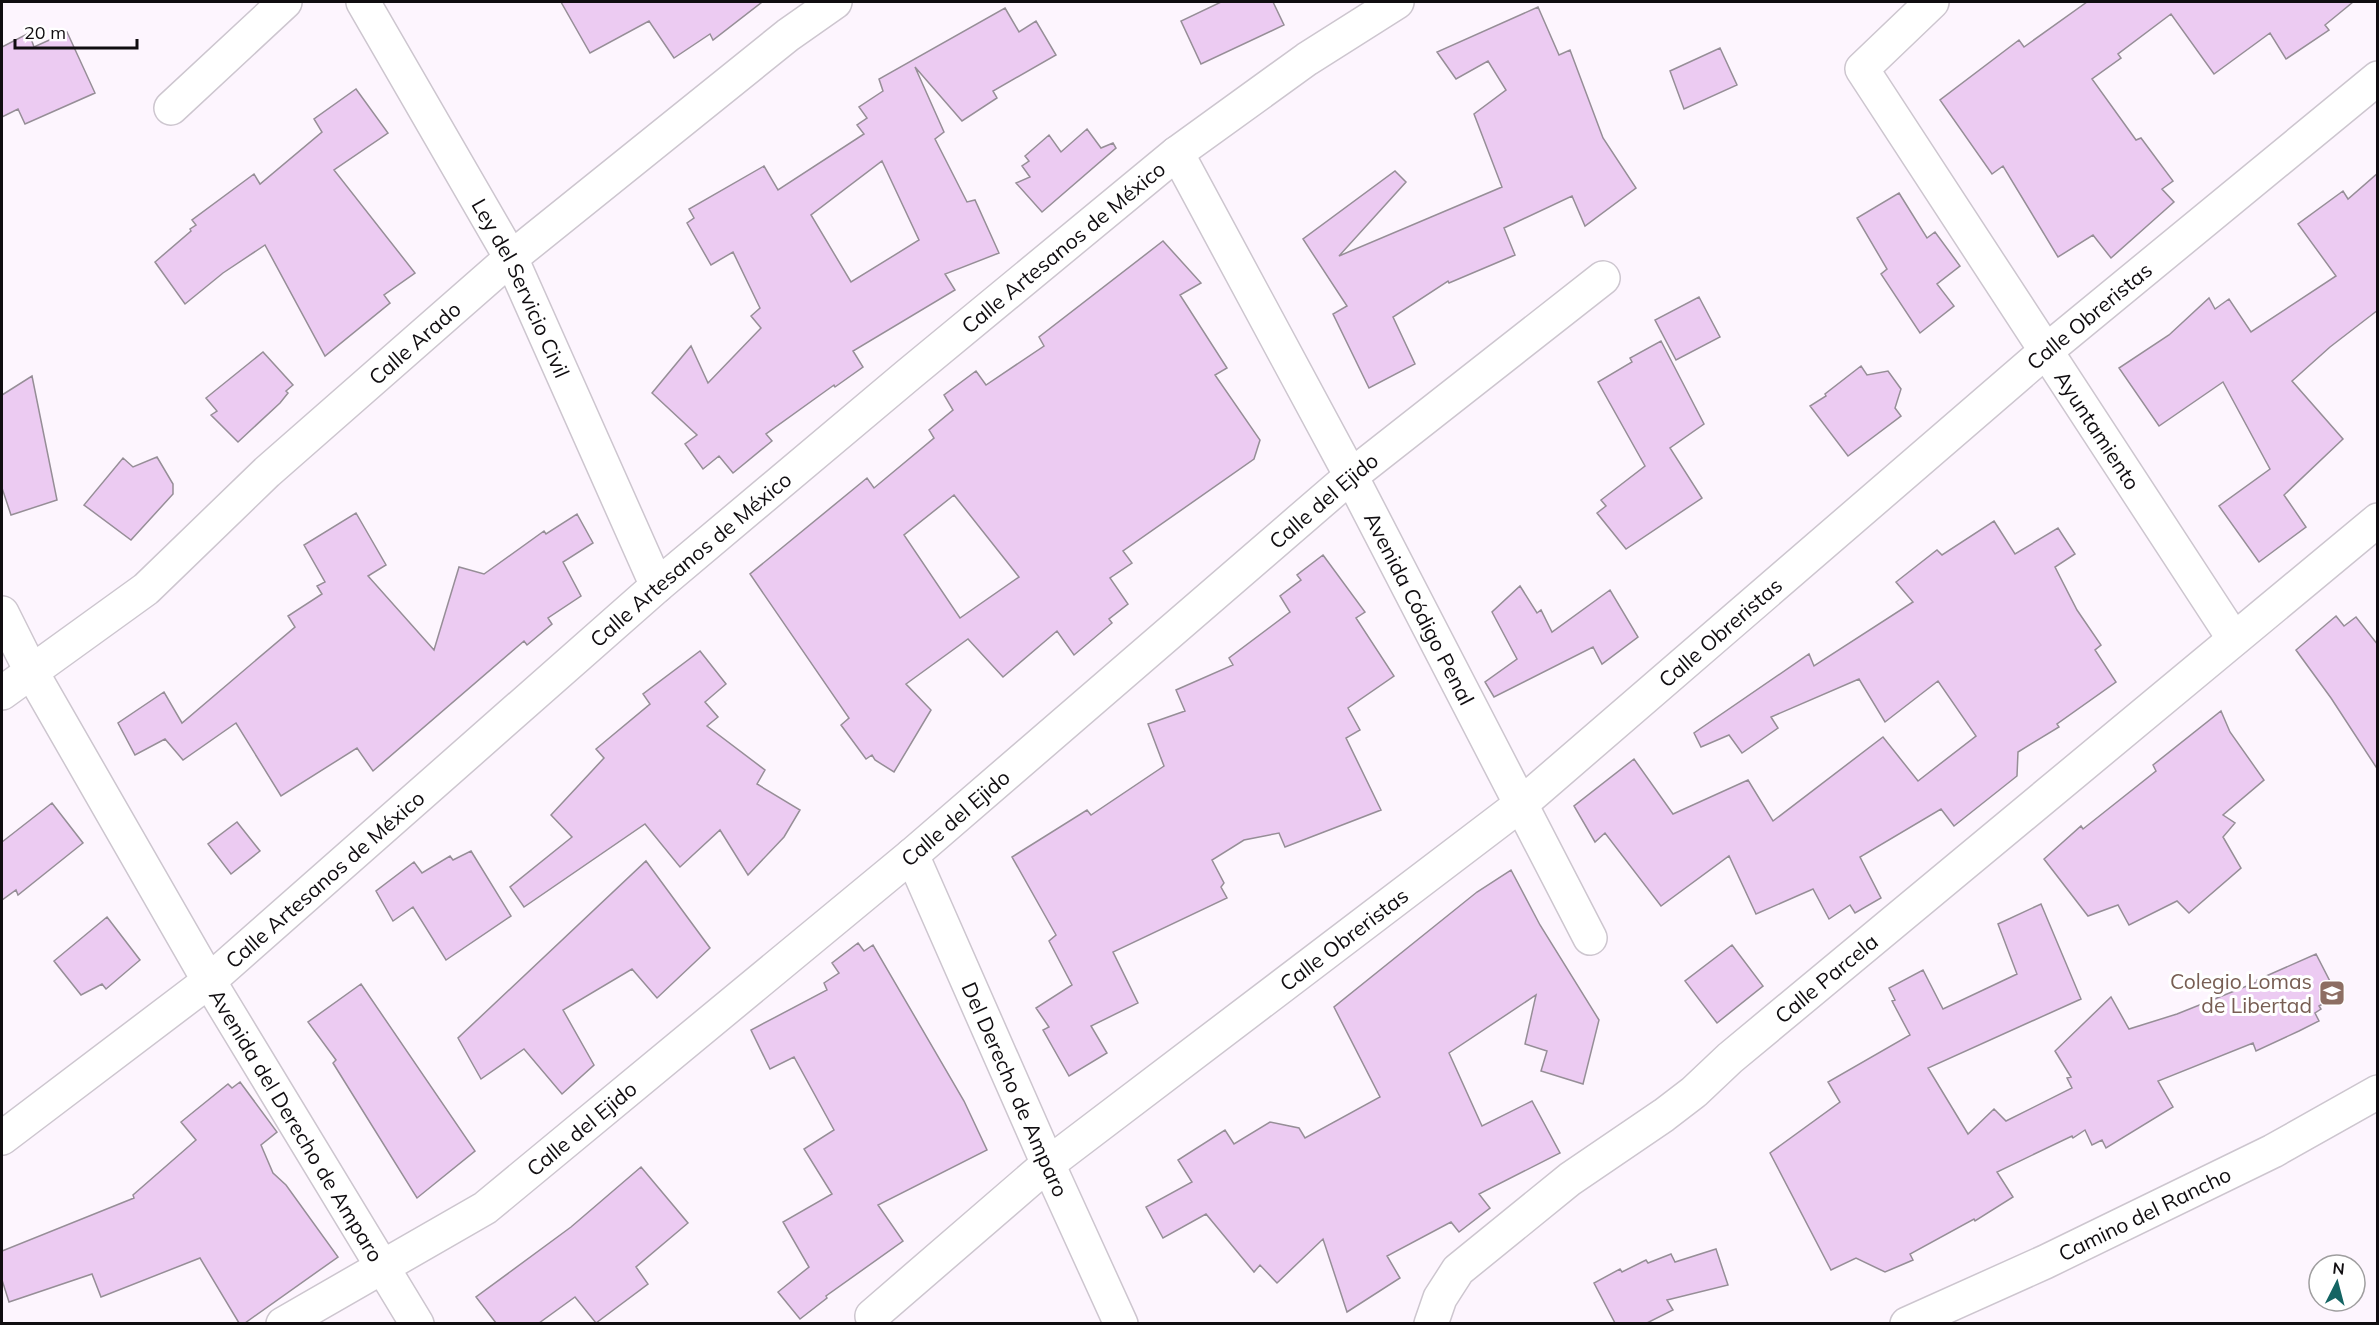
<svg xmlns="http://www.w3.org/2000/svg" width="2379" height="1325" font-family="Mulish,sans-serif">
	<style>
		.building { fill: #eccbf2; stroke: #968e97; stroke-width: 1.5; fill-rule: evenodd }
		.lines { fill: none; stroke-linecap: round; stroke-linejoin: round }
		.minor-casing { stroke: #cdc6cf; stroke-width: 36 }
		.tertiary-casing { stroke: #cdc6cf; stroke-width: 36 }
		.secondary-casing { stroke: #cdc6cf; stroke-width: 36 }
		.minor { stroke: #fff; stroke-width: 33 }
		.tertiary { stroke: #fff; stroke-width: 33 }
		.secondary { stroke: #fff; stroke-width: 33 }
		.labels { text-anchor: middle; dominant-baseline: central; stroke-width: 6; stroke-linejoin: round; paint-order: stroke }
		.street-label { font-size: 21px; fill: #100d10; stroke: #fff }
		.education-label { font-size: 21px; fill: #785e54; stroke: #fff; text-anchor: end }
	</style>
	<rect width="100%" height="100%" fill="#fdf5fe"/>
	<path class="building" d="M 561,2 L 762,2 L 713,40 L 710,34 L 674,58 L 649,21 L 590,53 Z
		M 1221,2 L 1273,2 L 1284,25 L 1201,64 L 1181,21 Z
		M 2087,2 L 2353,2 L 2325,25 L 2329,30 L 2286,59 L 2270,33 L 2214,74 L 2171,14 L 2118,54 L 2121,58 L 2092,79 L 2136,140 L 2141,138 L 2173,181 L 2162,189 L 2174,202 L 2111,258 L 2093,235 L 2058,257 L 2003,166 L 1992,174 L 1940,100 L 2019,40 L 2024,47 Z
		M 1538,7 L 1559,55 L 1570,50 L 1603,138 L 1636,188 L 1585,226 L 1572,196 L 1504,228 L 1515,255 L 1449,283 L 1448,281 L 1393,317 L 1415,364 L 1369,388 L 1333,314 L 1347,306 L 1303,239 L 1395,171 L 1406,182 L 1339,256 L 1502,187 L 1474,114 L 1506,90 L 1488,61 L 1456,79 L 1437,52 Z
		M 1005,8 L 1019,32 L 1036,21 L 1056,55 L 993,91 L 997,98 L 962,121 L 915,67 L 944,132 L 935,139 L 967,202 L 975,200 L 999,253 L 945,274 L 955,290 L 853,351 L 863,367 L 835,387 L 834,385 L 766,434 L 772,441 L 733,473 L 719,456 L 703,469 L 685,444 L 697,435 L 652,393 L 691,346 L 708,383 L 761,328 L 751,316 L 760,308 L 733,252 L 711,265 L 687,223 L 694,218 L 689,209 L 764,166 L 778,190 L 864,134 L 857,125 L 867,118 L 859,107 L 883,91 L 879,79 ZM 882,161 L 919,240 L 851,282 L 811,215 Z
		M 67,32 L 95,93 L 25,124 L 18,109 L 2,117 L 2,47 L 29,33 L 34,47 Z
		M 1720,48 L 1737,85 L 1684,109 L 1670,71 Z
		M 356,89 L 388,133 L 334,170 L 415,273 L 384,295 L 390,303 L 325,356 L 265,245 L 223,273 L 185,304 L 155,262 L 191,231 L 190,229 L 196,225 L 192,220 L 254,174 L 260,184 L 322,132 L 314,119 Z
		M 1087,129 L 1101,148 L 1113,143 L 1116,148 L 1042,212 L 1016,183 L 1030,177 L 1022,166 L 1029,161 L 1025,156 L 1049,135 L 1061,152 Z
		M 2378,173 L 2378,310 L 2330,347 L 2292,381 L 2343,439 L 2284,495 L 2306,527 L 2259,562 L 2219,506 L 2270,469 L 2223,382 L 2159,426 L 2119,368 L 2169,335 L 2209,298 L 2215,309 L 2229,299 L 2251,332 L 2336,276 L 2298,224 L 2343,191 L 2348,199 Z
		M 1899,193 L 1927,238 L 1935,232 L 1960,266 L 1937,284 L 1954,306 L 1920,333 L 1881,274 L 1887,269 L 1857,218 Z
		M 1163,241 L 1201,283 L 1180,295 L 1227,368 L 1215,375 L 1260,440 L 1254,459 L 1123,551 L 1132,563 L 1110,578 L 1128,604 L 1109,619 L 1112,623 L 1074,655 L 1057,631 L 1003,677 L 968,639 L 906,684 L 931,710 L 894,772 L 875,760 L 872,755 L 866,759 L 841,725 L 849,718 L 750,574 L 867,478 L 874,488 L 934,438 L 929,430 L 953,410 L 944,395 L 976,371 L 986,385 L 1044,346 L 1039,337 ZM 954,495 L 1019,577 L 960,618 L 904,535 Z
		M 1699,297 L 1720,337 L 1676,360 L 1655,320 Z
		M 1661,341 L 1704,424 L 1670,448 L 1702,498 L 1626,549 L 1597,513 L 1606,506 L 1601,500 L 1645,466 L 1598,382 L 1632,362 L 1630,358 Z
		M 263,352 L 293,385 L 286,391 L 288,393 L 280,403 L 238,442 L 211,415 L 217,411 L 206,398 Z
		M 1861,366 L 1867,375 L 1888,371 L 1901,389 L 1895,408 L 1901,416 L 1848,456 L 1810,406 L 1826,396 L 1825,394 Z
		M 32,376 L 57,500 L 11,515 L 2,488 L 2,395 Z
		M 157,457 L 173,484 L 173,494 L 131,540 L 84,505 L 123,458 L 133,467 Z
		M 356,513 L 386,565 L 368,576 L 434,650 L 459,567 L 484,574 L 544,531 L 546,534 L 577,514 L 593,543 L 563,562 L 581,596 L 548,618 L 552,624 L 527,645 L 524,641 L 373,771 L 357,748 L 281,796 L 236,723 L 183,760 L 165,739 L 135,755 L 118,723 L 164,692 L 182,723 L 295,627 L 288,616 L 322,594 L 317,586 L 325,582 L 304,545 Z
		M 1994,521 L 2015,554 L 2058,528 L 2075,554 L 2055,567 L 2077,610 L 2101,645 L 2095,650 L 2116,682 L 2057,724 L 2059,727 L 2018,752 L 2017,776 L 1954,826 L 1941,809 L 1860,857 L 1881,898 L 1855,913 L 1850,905 L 1829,919 L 1813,889 L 1756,914 L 1729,856 L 1661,906 L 1605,833 L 1595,842 L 1574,806 L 1634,759 L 1673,814 L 1748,780 L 1773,821 L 1883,737 L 1918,781 L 1976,736 L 1938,681 L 1885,722 L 1859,679 L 1771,717 L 1778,728 L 1742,753 L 1729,735 L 1701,747 L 1694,733 L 1809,654 L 1814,666 L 1913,602 L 1896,582 L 1937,550 L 1942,555 Z
		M 1323,555 L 1365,612 L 1356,618 L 1394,676 L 1348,708 L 1360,730 L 1346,738 L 1381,810 L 1285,847 L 1279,833 L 1244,840 L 1212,860 L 1224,883 L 1221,887 L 1227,898 L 1113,952 L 1138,1003 L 1091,1026 L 1107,1053 L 1069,1076 L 1043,1030 L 1049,1027 L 1036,1008 L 1072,985 L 1049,941 L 1056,935 L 1012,857 L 1087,810 L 1091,815 L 1164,766 L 1148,724 L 1185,711 L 1176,690 L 1233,665 L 1229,658 L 1290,612 L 1280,596 L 1301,580 L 1297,575 Z
		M 1520,586 L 1537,613 L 1541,610 L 1552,632 L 1610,590 L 1638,637 L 1602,664 L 1593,647 L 1494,697 L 1485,682 L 1517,659 L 1492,612 Z
		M 2336,616 L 2344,626 L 2356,617 L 2378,645 L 2378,770 L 2331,698 L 2296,650 Z
		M 700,651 L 726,684 L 705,702 L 718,717 L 707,726 L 765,770 L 757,784 L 800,810 L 784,837 L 748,875 L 720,830 L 680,867 L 645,824 L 524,907 L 510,887 L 572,837 L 551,815 L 604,758 L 596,749 L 650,704 L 643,694 Z
		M 2221,711 L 2230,732 L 2264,780 L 2223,815 L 2235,823 L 2223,837 L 2241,868 L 2189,913 L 2177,901 L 2129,925 L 2118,905 L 2088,916 L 2044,859 L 2081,826 L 2083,829 L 2156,771 L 2153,765 Z
		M 52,803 L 83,843 L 18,895 L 16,890 L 2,900 L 2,842 Z
		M 237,822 L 260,851 L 231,874 L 208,844 Z
		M 471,851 L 511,916 L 446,960 L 413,907 L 393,921 L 376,891 L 414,862 L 422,873 L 450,856 L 453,860 Z
		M 646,861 L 710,948 L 657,998 L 632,969 L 563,1010 L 594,1065 L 562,1094 L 524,1049 L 481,1079 L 458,1038 Z
		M 1511,870 L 1540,925 L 1599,1020 L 1583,1084 L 1541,1071 L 1547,1051 L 1525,1044 L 1536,995 L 1449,1053 L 1482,1126 L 1532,1101 L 1560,1153 L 1479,1194 L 1490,1208 L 1459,1232 L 1451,1222 L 1387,1256 L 1400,1278 L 1347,1312 L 1323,1239 L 1277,1283 L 1260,1265 L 1254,1272 L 1206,1214 L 1163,1238 L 1146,1207 L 1192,1182 L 1178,1160 L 1225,1130 L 1234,1144 L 1270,1122 L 1299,1128 L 1305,1138 L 1380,1097 L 1334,1007 L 1477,892 Z
		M 2041,904 L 2081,999 L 1928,1068 L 1968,1134 L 1994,1109 L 2006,1121 L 2072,1088 L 2067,1078 L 2071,1077 L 2055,1051 L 2111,997 L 2129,1029 L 2177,1014 L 2257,982 L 2257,980 L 2316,954 L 2337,995 L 2319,1006 L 2321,1009 L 2315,1013 L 2319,1021 L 2299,1031 L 2256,1051 L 2253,1043 L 2158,1081 L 2173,1107 L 2106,1148 L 2102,1140 L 2092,1145 L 2085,1130 L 2073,1138 L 2072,1136 L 1997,1172 L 2013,1197 L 1975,1221 L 1974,1219 L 1910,1254 L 1913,1260 L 1885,1272 L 1856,1258 L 1831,1270 L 1770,1153 L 1840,1102 L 1828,1082 L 1910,1035 L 1892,1001 L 1895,1000 L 1889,988 L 1923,970 L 1943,1009 L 2017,974 L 1998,924 Z
		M 107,917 L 140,960 L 106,989 L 102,984 L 81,995 L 54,961 Z
		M 858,943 L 864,951 L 873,945 L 964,1101 L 987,1150 L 878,1205 L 903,1241 L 826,1296 L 827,1298 L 800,1319 L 778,1292 L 809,1267 L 783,1222 L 832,1194 L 804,1149 L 834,1130 L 794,1057 L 770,1069 L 751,1030 L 827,990 L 824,983 L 839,973 L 832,963 Z
		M 1732,945 L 1763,986 L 1717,1023 L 1685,981 Z
		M 361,984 L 475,1151 L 417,1198 L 333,1063 L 336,1060 L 308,1022 Z
		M 240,1082 L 277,1132 L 261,1145 L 273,1173 L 286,1185 L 338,1257 L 245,1323 L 239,1323 L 200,1258 L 101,1297 L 92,1274 L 9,1302 L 2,1280 L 2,1251 L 134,1198 L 133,1195 L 196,1140 L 181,1122 L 228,1084 L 232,1088 Z
		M 641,1167 L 688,1223 L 636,1267 L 648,1284 L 596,1323 L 575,1297 L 539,1323 L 496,1323 L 476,1297 L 571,1227 Z
		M 1716,1249 L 1728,1285 L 1667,1300 L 1673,1310 L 1647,1323 L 1615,1323 L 1594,1283 L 1620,1269 L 1622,1272 L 1646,1260 L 1648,1263 L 1671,1254 L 1675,1262 Z"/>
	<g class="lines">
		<defs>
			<g id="minor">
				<path id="s1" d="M 363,2 L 511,258 L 657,586"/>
				<path id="s2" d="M 1932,2 L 1862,69 L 2234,639"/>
				<path d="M 171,108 L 285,2"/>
				<path id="s3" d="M 1177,153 L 1351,476 L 1590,938"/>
				<path id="s4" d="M 2,613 L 31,671 L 209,981 L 417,1324"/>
				<path id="s5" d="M 912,855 L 1048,1164 L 1121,1324"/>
				<path id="s6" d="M 2,1138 L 209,981 L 657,586 L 908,375 L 1177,153 L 1307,59 L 1397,2"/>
				<path id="s7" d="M 872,1316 L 1048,1164 L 1520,805 L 2046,351 L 2378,78"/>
				<path id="s8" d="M 283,1324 L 485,1208 L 912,855 L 1351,476 L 1603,278"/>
				<path id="s9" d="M 1431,1324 L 1440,1298 L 1458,1270 L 1570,1179 L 1664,1115 L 1694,1092 L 1730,1058 L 2378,520"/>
			</g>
			<g id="tertiary">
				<path id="s10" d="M 2,693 L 146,589 L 267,472 L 511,258 L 788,35 L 835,2"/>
			</g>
			<g id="secondary">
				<path id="s11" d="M 1907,1324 L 2045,1262 L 2273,1151 L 2378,1092"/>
			</g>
		</defs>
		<use href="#minor" class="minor-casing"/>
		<use href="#tertiary" class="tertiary-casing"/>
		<use href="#secondary" class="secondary-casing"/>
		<use href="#minor" class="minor"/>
		<use href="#tertiary" class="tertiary"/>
		<use href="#secondary" class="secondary"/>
	</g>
	<defs>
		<symbol id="school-square" viewBox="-11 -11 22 22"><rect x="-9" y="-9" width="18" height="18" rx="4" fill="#8d6e63" stroke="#fff"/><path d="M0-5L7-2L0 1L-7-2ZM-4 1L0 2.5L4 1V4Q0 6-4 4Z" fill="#fff"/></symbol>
	</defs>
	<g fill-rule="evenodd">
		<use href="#school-square" x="2317" y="978" width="30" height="30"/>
	</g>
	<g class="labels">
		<g class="street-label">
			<text stroke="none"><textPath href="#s6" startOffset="1386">Calle Artesanos de México</textPath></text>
			<text stroke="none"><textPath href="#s1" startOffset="327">Ley del Servicio Civil</textPath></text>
			<text stroke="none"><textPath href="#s7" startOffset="1576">Calle Obreristas</textPath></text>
			<text stroke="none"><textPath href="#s10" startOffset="542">Calle Arado</textPath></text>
			<text stroke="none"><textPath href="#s2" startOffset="528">Ayuntamiento</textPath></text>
			<text stroke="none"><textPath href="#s8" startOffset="1330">Calle del Ejido</textPath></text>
			<text stroke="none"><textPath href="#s6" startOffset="900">Calle Artesanos de México</textPath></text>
			<text stroke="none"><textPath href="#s3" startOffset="516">Avenida Código Penal</textPath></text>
			<text stroke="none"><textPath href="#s7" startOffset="1090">Calle Obreristas</textPath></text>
			<text stroke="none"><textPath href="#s8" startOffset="844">Calle del Ejido</textPath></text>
			<text stroke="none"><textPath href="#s6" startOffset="414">Calle Artesanos de México</textPath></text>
			<text stroke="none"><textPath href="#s7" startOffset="604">Calle Obreristas</textPath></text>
			<text stroke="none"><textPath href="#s9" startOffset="531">Calle Parcela</textPath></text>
			<text stroke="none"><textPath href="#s5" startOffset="256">Del Derecho de Amparo</textPath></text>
			<text stroke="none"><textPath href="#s4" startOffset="591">Avenida del Derecho de Amparo</textPath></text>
			<text stroke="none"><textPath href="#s8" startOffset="358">Calle del Ejido</textPath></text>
			<text stroke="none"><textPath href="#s11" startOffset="262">Camino del Rancho</textPath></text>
		</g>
		<g class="education-label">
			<text x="2312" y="981">Colegio Lomas<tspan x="2312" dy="24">de Libertad</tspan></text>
		</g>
	</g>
	<rect width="2379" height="1325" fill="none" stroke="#100d10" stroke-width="6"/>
	<g transform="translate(2337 1283) rotate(6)"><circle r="28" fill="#ffffff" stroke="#9f9e9f" stroke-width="1.5"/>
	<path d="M0-4.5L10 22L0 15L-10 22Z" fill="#146463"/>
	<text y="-9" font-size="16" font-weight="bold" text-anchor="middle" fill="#100d10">N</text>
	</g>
	<path d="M15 39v9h122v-9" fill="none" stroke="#100d10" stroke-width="3"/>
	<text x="24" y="39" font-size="18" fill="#100d10" stroke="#ffffff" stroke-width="4.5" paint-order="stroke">20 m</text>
</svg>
